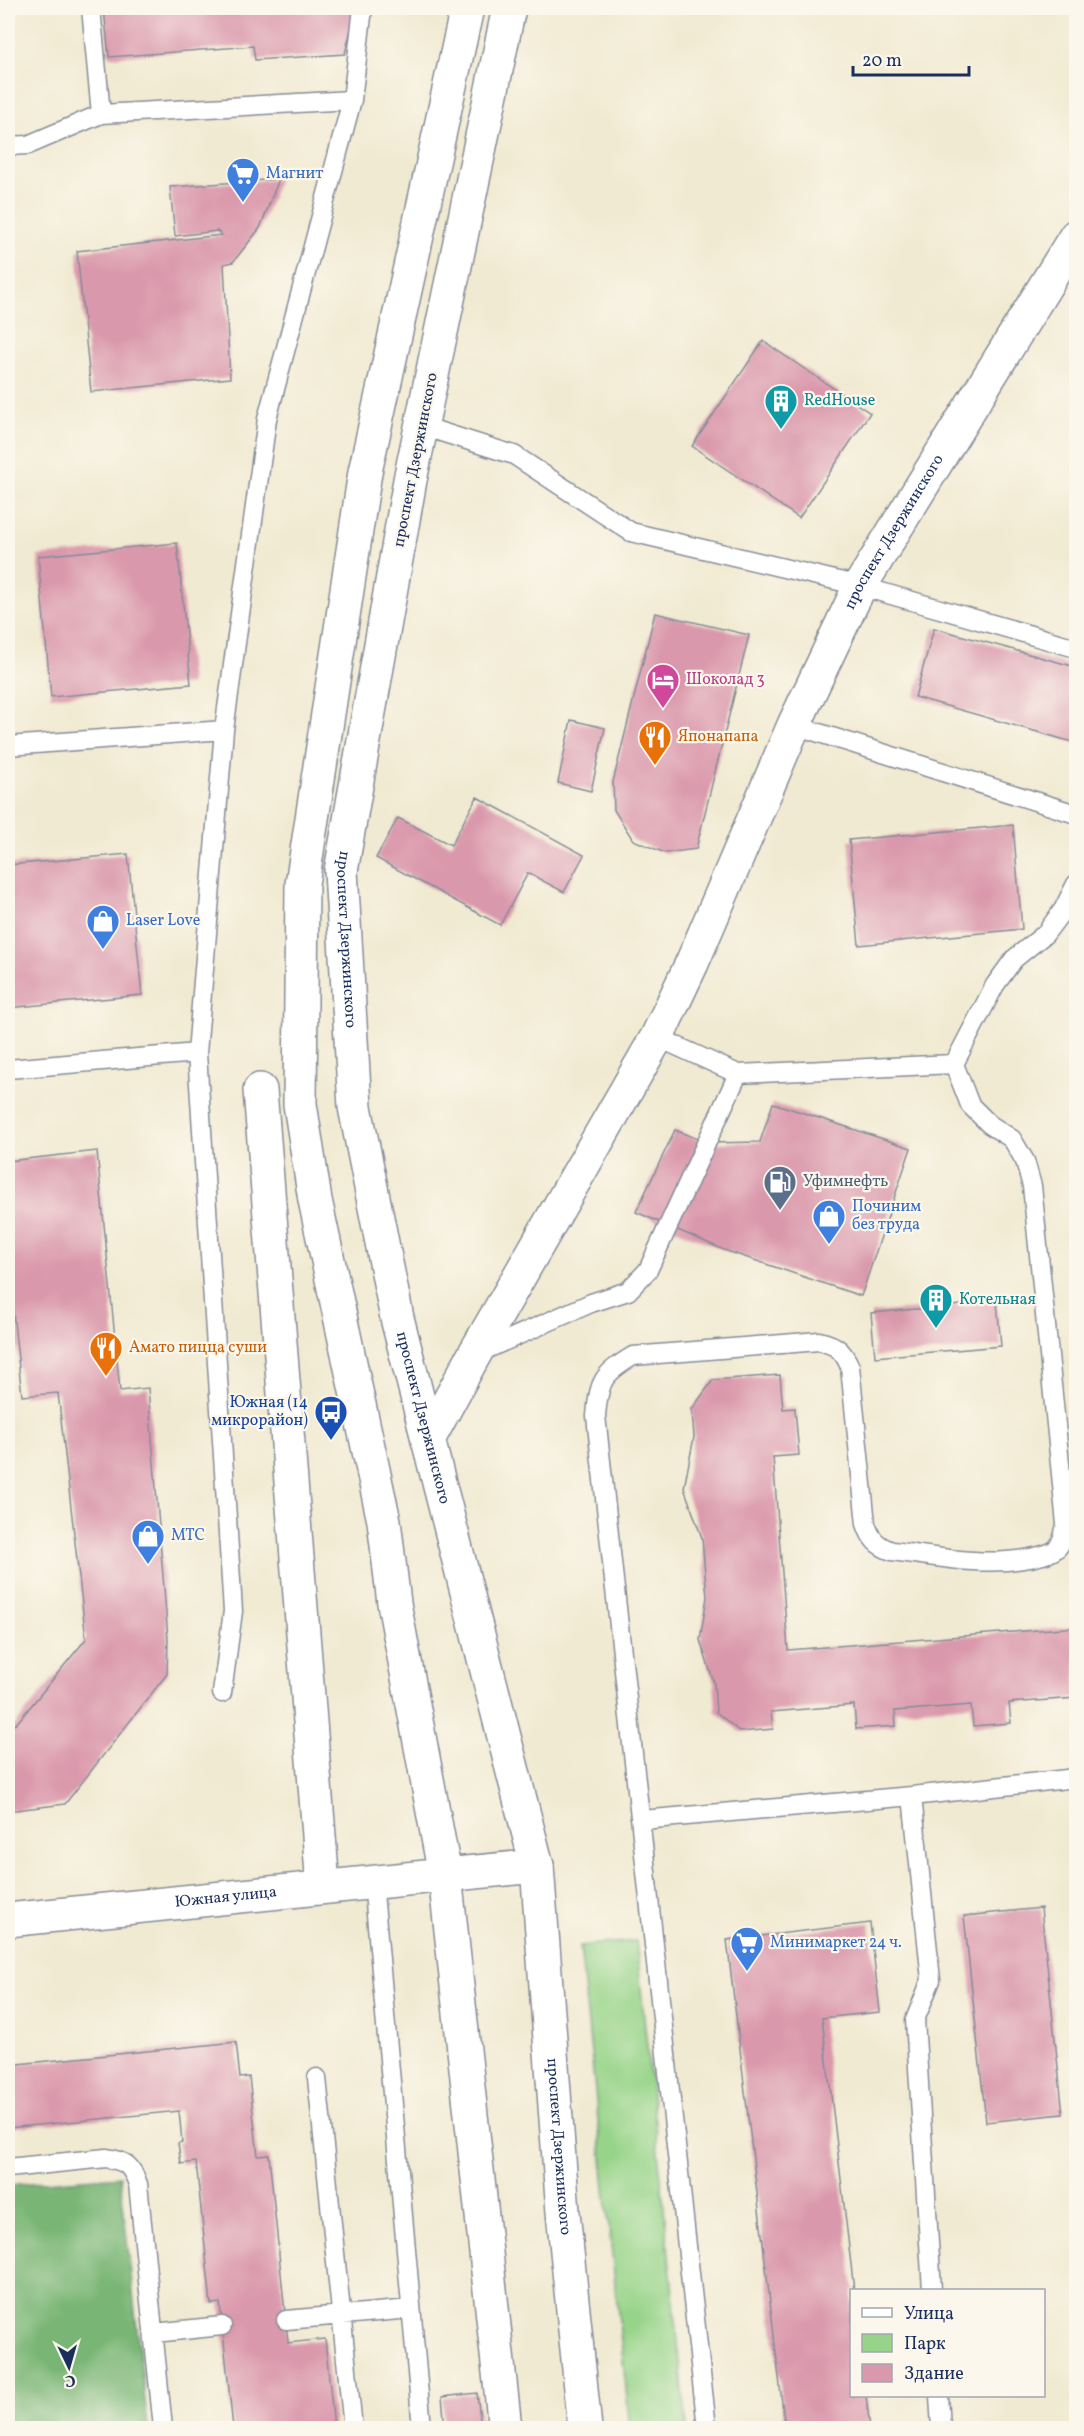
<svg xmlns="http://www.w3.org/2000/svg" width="1084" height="2436" font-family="Vollkorn,serif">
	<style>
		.green { fill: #97d489; stroke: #598274; stroke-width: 1.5 }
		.forest { fill: #79b675; stroke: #4a726a; stroke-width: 1.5 }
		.building { fill: #da98ac }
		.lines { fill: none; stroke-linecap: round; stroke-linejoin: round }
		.service-casing { stroke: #868c98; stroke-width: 21 }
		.minor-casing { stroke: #868c98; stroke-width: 36 }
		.tertiary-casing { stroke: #868c98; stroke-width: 36 }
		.service { stroke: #fff; stroke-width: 18 }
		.minor { stroke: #fff; stroke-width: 33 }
		.tertiary { stroke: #fff; stroke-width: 33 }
		.labels { text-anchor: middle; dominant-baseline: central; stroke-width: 4.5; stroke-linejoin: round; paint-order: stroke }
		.shop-label { font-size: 16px; fill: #366cbe; stroke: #fbf7ec; text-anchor: start }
		.culture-label { font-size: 16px; fill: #0d838f; stroke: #fbf7ec; text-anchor: start }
		.street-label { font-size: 16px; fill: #1b2f5e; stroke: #fbf7ec }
		.hotel-label { font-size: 16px; fill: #b23c85; stroke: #fbf7ec; text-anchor: start }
		.food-label { font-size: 16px; fill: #c56008; stroke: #fbf7ec; text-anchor: start }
		.service-label { font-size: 16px; fill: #4e5e75; stroke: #fbf7ec; text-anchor: start }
		.transit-label { font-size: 16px; fill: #164399; stroke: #fbf7ec; text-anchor: end }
	</style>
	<rect width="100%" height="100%" fill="#fbf7ec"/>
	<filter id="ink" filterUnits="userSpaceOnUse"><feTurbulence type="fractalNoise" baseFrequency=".0167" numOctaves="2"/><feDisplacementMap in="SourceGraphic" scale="12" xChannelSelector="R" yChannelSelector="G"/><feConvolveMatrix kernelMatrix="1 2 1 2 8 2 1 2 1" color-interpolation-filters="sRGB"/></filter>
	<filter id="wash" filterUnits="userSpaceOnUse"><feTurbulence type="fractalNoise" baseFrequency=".008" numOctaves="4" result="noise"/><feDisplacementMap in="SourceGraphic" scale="24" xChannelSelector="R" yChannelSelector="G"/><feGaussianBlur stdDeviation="1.35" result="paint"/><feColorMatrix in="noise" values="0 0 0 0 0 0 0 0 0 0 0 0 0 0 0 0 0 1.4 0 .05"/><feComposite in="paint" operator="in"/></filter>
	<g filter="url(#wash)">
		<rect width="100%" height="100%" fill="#f1ead2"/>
		<path class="green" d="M 636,1941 L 687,2428 L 630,2428 L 580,1946 Z"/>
		<path class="forest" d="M 120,2176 L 148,2428 L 8,2428 L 8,2185 Z"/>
		<g id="blocks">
			<path class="building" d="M 104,8 L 356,8 L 345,54 L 255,60 L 253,46 L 109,57 Z
				M 279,179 L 260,228 L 233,262 L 224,264 L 230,378 L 91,392 L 77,251 L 222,235 L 217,231 L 175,236 L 170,187 Z
				M 763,341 L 870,413 L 799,518 L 692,446 Z
				M 177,543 L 191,684 L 51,697 L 38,556 Z
				M 655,613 L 749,635 L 696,849 L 665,853 L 633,840 L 614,810 L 613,782 Z
				M 934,628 L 1076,667 L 1076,743 L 915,697 Z
				M 571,720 L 605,728 L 591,791 L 558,783 Z
				M 477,797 L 584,855 L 564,892 L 528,873 L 500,925 L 376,858 L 398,818 L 451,845 Z
				M 1013,825 L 1022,929 L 859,945 L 849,840 Z
				M 128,854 L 142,995 L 8,1008 L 8,865 Z
				M 773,1103 L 911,1148 L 861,1296 L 724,1250 L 636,1212 L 675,1130 L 708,1143 L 760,1142 Z
				M 97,1151 L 120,1391 L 148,1388 L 168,1639 L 167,1674 L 65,1804 L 8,1811 L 8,1726 L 16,1724 L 86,1639 L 58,1393 L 22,1396 L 8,1266 L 8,1161 Z
				M 997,1302 L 1001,1346 L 875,1357 L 871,1313 Z
				M 780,1375 L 783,1409 L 795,1408 L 799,1455 L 773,1457 L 788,1650 L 1076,1627 L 1076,1698 L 1009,1703 L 1011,1723 L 973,1726 L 971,1705 L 895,1711 L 896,1726 L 856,1729 L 854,1705 L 771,1712 L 773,1729 L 740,1732 L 716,1712 L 714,1683 L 700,1640 L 707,1597 L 702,1538 L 684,1488 L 694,1437 L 692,1409 L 713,1380 Z
				M 1041,1908 L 1063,2114 L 986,2122 L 964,1916 Z
				M 870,1923 L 880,2012 L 822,2018 L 854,2290 L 852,2290 L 852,2396 L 866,2396 L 870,2428 L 785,2428 L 727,1940 Z
				M 236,2042 L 240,2078 L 249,2077 L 258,2156 L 269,2155 L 288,2343 L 325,2339 L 334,2428 L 233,2428 L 220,2303 L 211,2304 L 196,2162 L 181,2164 L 178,2143 L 182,2142 L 179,2111 L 8,2128 L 8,2065 Z
				M 477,2393 L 481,2428 L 445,2428 L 442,2397 Z"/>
		</g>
	</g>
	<g filter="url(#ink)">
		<use href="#blocks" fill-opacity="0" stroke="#868c98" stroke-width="1.5"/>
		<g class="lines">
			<defs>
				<path id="service" d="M 91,8 L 101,114
					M 8,146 L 28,145 L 101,114 L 352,100
					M 422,426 L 514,455 L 631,532 L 860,586 L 1076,648
					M 794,725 L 1076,814
					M 8,746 L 224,730
					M 954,1064 L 995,985 L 1014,959 L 1045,934 L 1063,910 L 1076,884
					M 8,1069 L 197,1053
					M 478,1353 L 591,1303 L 628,1291 L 648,1270 L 738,1074 L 657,1037
					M 222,1693 L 233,1611 L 197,1053 L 224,730 L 267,419 L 352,100 L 363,8
					M 912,1796 L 931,1980 L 915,2020 L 932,2290
					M 642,1820 L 912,1796 L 1076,1778
					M 373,1881 L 422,2428
					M 317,2078 L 353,2428
					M 8,2168 L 106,2158 C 126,2161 131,2165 138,2184 L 163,2428
					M 286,2320 L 411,2309
					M 154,2333 L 222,2326
					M 939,2396 L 941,2428
					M 707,2428 L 596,1416 C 599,1380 603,1374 633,1356 L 819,1341 C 836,1345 843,1350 850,1367 L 866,1524 C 871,1539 877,1546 892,1551 C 938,1557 984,1567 1030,1558 C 1038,1556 1049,1555 1056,1549 C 1063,1543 1064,1534 1066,1524 L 1032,1186 L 1025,1161 L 1012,1139 L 989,1124 L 970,1105 L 954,1064 L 738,1074"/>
				<g id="minor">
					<path d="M 260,1090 L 323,1886"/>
					<path id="s1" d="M 8,1920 L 445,1875"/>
				</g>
				<g id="tertiary">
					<path d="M 467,8 L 365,472 L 302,884 L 300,1104 L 315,1200 L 384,1521 L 394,1603 L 445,1875 L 505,2428"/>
					<path id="s2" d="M 509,8 L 410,480 L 341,871 L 355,1107 L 397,1318 L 537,1866 L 563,2212 L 585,2428"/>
					<path id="s3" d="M 428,1440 L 474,1355 L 657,1037 L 692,963 L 794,725 L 860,586 L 1076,236"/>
					<path d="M 445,1875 L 537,1866"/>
				</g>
			</defs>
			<use href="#service" class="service-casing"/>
			<use href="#minor" class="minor-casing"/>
			<use href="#tertiary" class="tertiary-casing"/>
			<use href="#service" class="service"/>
			<use href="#minor" class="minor"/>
			<use href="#tertiary" class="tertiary"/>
		</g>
	</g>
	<defs>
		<symbol id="supermarket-pin" viewBox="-11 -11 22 30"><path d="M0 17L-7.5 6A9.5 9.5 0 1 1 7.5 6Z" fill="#3f7fe0" stroke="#fbf7ec"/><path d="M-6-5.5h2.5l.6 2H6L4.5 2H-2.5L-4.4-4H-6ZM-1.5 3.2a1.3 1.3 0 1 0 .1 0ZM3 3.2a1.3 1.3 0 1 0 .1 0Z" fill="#fff"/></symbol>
		<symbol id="building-pin" viewBox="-11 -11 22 30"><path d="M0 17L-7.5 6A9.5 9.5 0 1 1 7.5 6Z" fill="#0f9aa8" stroke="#fbf7ec"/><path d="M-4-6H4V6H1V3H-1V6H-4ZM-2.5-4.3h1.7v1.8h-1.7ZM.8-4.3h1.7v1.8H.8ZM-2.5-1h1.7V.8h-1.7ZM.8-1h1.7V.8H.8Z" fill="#fff"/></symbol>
		<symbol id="hotel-pin" viewBox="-11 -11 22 30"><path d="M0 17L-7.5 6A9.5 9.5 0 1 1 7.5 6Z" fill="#d1479c" stroke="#fbf7ec"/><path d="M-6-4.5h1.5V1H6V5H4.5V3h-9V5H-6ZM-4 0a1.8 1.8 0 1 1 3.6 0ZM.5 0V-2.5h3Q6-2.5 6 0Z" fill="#fff"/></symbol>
		<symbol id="restaurant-pin" viewBox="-11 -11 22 30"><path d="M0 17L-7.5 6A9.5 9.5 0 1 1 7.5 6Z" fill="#e8710a" stroke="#fbf7ec"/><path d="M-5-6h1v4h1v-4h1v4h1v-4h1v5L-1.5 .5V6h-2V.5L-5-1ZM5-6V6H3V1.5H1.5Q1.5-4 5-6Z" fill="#fff"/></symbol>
		<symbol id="shop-pin" viewBox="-11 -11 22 30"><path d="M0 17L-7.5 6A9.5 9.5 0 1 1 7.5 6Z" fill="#3f7fe0" stroke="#fbf7ec"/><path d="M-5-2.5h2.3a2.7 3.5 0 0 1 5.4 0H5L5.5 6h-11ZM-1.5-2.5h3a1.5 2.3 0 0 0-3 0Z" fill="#fff"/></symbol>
		<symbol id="fuel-pin" viewBox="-11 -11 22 30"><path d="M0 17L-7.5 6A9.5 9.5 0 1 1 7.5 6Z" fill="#5c6f8a" stroke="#fbf7ec"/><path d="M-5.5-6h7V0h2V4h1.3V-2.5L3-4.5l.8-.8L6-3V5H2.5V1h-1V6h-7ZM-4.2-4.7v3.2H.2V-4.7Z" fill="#fff"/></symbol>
		<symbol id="bus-pin" viewBox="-11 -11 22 30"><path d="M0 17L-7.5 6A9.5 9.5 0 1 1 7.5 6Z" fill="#1a4fb4" stroke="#fbf7ec"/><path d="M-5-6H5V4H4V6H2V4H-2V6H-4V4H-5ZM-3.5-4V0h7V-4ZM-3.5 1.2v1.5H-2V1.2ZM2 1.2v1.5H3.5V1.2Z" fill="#fff"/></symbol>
	</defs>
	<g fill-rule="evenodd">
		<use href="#supermarket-pin" x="224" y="155" width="38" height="52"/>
		<use href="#building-pin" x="762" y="382" width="38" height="52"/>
		<use href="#hotel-pin" x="644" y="661" width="38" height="52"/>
		<use href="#restaurant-pin" x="636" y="718" width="38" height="52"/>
		<use href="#shop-pin" x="84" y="902" width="38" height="52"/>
		<use href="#fuel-pin" x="761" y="1163" width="38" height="52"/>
		<use href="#shop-pin" x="810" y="1197" width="38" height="52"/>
		<use href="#building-pin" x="917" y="1281" width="38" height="52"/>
		<use href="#restaurant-pin" x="87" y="1329" width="38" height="52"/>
		<use href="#bus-pin" x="312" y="1393" width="38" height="52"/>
		<use href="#shop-pin" x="129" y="1517" width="38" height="52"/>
		<use href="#supermarket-pin" x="728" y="1924" width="38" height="52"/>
	</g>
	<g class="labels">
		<g class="shop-label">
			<text x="266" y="174">Магнит</text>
			<text x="126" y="921">Laser Love</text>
			<text x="852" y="1207">Починим<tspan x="852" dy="18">без труда</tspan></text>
			<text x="171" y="1536">МТС</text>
			<text x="770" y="1943">Минимаркет 24 ч.</text>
		</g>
		<g class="culture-label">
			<text x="804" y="401">RedHouse</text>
			<text x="959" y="1300">Котельная</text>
		</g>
		<g class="street-label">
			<text transform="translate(416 460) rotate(-79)">проспект Дзержинского</text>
			<text stroke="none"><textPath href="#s3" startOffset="1022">проспект Дзержинского</textPath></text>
			<text stroke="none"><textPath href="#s2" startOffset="948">проспект Дзержинского</textPath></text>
			<text stroke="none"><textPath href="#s2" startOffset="1434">проспект Дзержинского</textPath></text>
			<text stroke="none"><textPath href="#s1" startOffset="219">Южная улица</textPath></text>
			<text stroke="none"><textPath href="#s2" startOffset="2178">проспект Дзержинского</textPath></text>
		</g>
		<g class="hotel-label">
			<text x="686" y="680">Шоколад 3</text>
		</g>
		<g class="food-label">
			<text x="678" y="737">Японапапа</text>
			<text x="129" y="1348">Амато пицца суши</text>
		</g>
		<g class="service-label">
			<text x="803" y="1182">Уфимнефть</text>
		</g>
		<g class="transit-label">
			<text x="308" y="1403">Южная (14<tspan x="308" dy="18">микрорайон)</tspan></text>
		</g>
	</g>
	<rect width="1084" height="2436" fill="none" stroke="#fbf7ec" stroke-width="30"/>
	<rect x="850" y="2289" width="195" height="108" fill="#fbf7ec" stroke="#a1a7b3" stroke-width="1.5"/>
	<rect x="862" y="2308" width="30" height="9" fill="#ffffff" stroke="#a1a7b3" stroke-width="1.5"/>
	<text x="904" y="2319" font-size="18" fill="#1b2f5e">Улица</text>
	<rect x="862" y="2334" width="30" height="18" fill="#97d489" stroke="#a1a7b3" stroke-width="1.5"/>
	<text x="904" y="2349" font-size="18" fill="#1b2f5e">Парк</text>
	<rect x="862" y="2364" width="30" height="18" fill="#da98ac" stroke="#a1a7b3" stroke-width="1.5"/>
	<text x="904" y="2379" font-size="18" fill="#1b2f5e">Здание</text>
	<g transform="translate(69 2367) rotate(175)" stroke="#fbf7ec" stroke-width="4.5" paint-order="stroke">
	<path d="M0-4.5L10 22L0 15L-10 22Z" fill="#1b2f5e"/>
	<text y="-9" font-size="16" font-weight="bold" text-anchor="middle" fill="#1b2f5e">С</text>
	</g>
	<path d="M853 66v9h116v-9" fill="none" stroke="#1b2f5e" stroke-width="3"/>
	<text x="862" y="66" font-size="18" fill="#1b2f5e" stroke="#fbf7ec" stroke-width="4.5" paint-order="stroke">20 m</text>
</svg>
